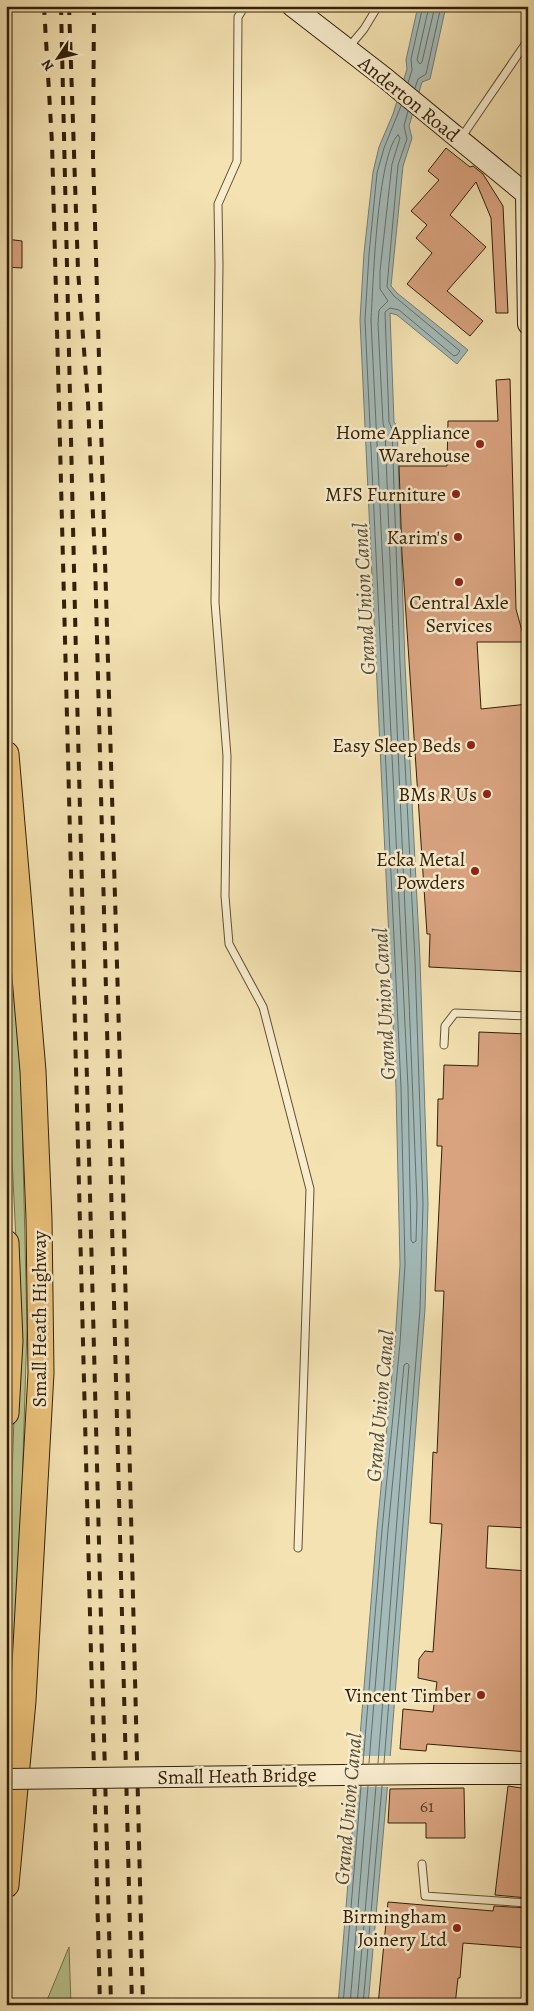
<svg xmlns="http://www.w3.org/2000/svg" width="534" height="2011" font-family="Alegreya,serif">
	<style>
		.green { fill: #b9c48e; stroke: #76724b }
		.water { fill: #a2bab9; stroke: #767c72 }
		.pier { fill: #f4e2b2 }
		.lines { fill: none; stroke-linecap: round; stroke-linejoin: round }
		.shore { stroke: #6a6d60; stroke-width: 1 }
		.building { fill: #d9a380; stroke: #332008 }
		.lane-casing { stroke: #635032; stroke-width: 9 }
		.secondary-casing { stroke: #332008; stroke-width: 22 }
		.highway-casing { stroke: #332008; stroke-width: 27 }
		.lane { stroke: #f8eccd; stroke-width: 7 }
		.secondary { stroke: #f8eccd; stroke-width: 20 }
		.highway { stroke: #eac179; stroke-width: 25 }
		.rail { stroke: #332008; stroke-width: 4; stroke-dasharray: 9 9; stroke-linecap: butt }
		.secondary-bridge-casing { stroke: #332008; stroke-width: 22; stroke-linecap: butt }
		.secondary-bridge { stroke: #f8eccd; stroke-width: 20 }
		.poi-dot { fill: #8f2418; stroke: #f8eccd; stroke-width: 2 }
		.labels { text-anchor: middle; dominant-baseline: central; stroke-width: 5; stroke-linejoin: round; paint-order: stroke }
		.number-label { font-size: 18px; fill: #5c4126 }
		.street-label { font-size: 20px; fill: #332008; stroke: #f8eccd }
		.poi-label { font-size: 20px; fill: #332008; stroke: #f8eccd; text-anchor: end }
		.water-label { font-size: 21px; font-style: italic; fill: #544e3d; stroke: #f8eccd }
	</style>
	<rect width="100%" height="100%" fill="#f4e2b2"/>
	<filter id="stains"><feTurbulence type="fractalNoise" baseFrequency=".004" numOctaves="4"/><feColorMatrix values="0 0 0 0 .2 0 0 0 0 .09 0 0 0 0 .02 0 0 0 .5 -.17"/></filter>
	<radialGradient id="worn" r=".72"><stop offset=".6" stop-color="#630" stop-opacity="0"/><stop offset="1" stop-color="#630" stop-opacity=".3"/></radialGradient>
	<path class="green" d="M 6,871 L 21,1070 L 27,1328 L 14,1752 L 6,1820 L 6,1651 L 15,1388 L 16,1240 L 6,1038 Z
		M 69,1947 L 71,2005 L 45,2005 Z"/>
	<path class="water" d="M 418,6 L 446,6 L 430,79 L 422,82 L 409,126 L 412,138 L 403,166 L 391,286 L 397,293 L 468,350 L 457,364 L 397,315 L 390,313 L 394,422 L 397,426 L 405,664 L 420,960 L 428,1204 L 425,1309 L 391,1747 L 368,2005 L 338,2005 L 377,1529 L 395,1343 L 400,1265 L 396,1088 L 360,320 L 364,253 L 373,172 L 379,147 L 393,114 L 407,69 L 406,60 Z"/>
	<path class="pier" d="M 356,1756 L 393,1756 L 389,1787 L 354,1787 Z"/>
	<g class="lines">
		<path class="shore" d="M 429,6 L 417,60 L 420,64 L 422,62 L 435,6
			M 408,83 L 412,70 L 411,59 L 423,6
			M 415,88 L 418,79 L 426,74 L 441,6
			M 398,135 L 400,138 L 392,164 L 380,271 L 380,289 L 388,301 L 379,310 L 378,324 L 383,423 L 385,431 C 394,689 408,946 417,1204 L 416,1241 L 413,1243 L 411,1240 L 408,1087 L 371,320 C 373,287 377,154 398,135 Z
			M 369,1763 L 388,1530 L 404,1365 L 407,1363 L 409,1365 L 378,1763
			M 384,1763 L 420,1309 L 423,1204 L 415,960 L 400,664 L 392,429 L 389,422 L 385,312 L 390,308 L 399,310 L 454,356 L 457,355 L 460,351 L 394,296 L 387,287 L 398,165 L 407,139 L 404,126 L 408,111
			M 363,1764 L 382,1530 L 400,1343 L 405,1265 L 401,1088 L 365,320 L 369,254 L 377,173 L 384,148 L 401,106
			M 343,2005 L 361,1786
			M 350,2005 L 368,1786
			M 357,2005 L 376,1786
			M 363,2005 L 382,1786"/>
	</g>
	<path class="building" d="M 446,148 L 470,167 L 473,166 L 483,174 L 503,206 L 508,313 L 496,313 L 491,218 L 476,182 L 450,215 L 486,247 L 447,291 L 483,321 L 470,336 L 407,284 L 432,253 L 416,238 L 427,225 L 411,211 L 439,180 L 428,171 Z
		M 6,239 L 22,241 L 22,268 L 6,267 Z
		M 510,379 L 516,609 L 525,642 L 477,642 L 481,709 L 528,704 L 528,972 L 429,967 L 430,934 L 427,934 L 402,554 L 399,466 L 447,466 L 448,421 L 498,421 L 496,380 Z
		M 479,1032 L 528,1034 L 528,1528 L 488,1526 L 486,1568 L 528,1571 L 528,1752 L 427,1744 L 426,1751 L 400,1749 L 403,1709 L 433,1712 L 437,1682 L 418,1678 L 419,1659 L 425,1651 L 433,1652 L 442,1524 L 430,1523 L 433,1452 L 437,1453 L 444,1291 L 435,1291 L 442,1146 L 437,1146 L 438,1099 L 443,1099 L 444,1065 L 478,1066 Z
		M 508,1786 L 528,1789 L 528,1898 L 495,1895 Z
		M 464,1788 L 465,1838 L 426,1838 L 426,1823 L 388,1823 L 390,1789 Z
		M 388,1902 L 493,1911 L 494,1906 L 528,1908 L 528,1948 L 463,1943 L 460,1978 L 458,1978 L 455,2005 L 378,2005 Z"/>
	<g class="lines">
		<defs>
			<path id="lane" d="M 245,6 L 238,17 L 237,161 L 218,204 L 219,265 L 215,602 L 227,756 L 225,896 L 229,944 L 263,1007 L 310,1189 L 298,1548
				M 349,47 L 364,29 L 378,6
				M 461,138 L 528,40
				M 444,1045 L 445,1026 L 455,1013 L 528,1016
				M 422,1864 L 425,1896 L 528,1903"/>
			<path id="secondary" d="M 292,6 L 385,78 L 526,194 L 528,324
				M 431,1774 L 528,1774"/>
			<path id="highway" d="M 6,754 L 33,1071 L 39,1219 L 41,1373 L 23,1701 L 6,1885
				M 6,1243 L 10,1341 L 6,1413"/>
		</defs>
		<use href="#lane" class="lane-casing"/>
		<use href="#secondary" class="secondary-casing"/>
		<use href="#highway" class="highway-casing"/>
		<use href="#lane" class="lane"/>
		<use href="#secondary" class="secondary"/>
		<use href="#highway" class="highway"/>
		<path class="rail" d="M 44,6 L 52,143 L 59,405 L 100,2005
			M 61,6 L 76,656 L 111,2005
			M 69,6 L 78,270 L 88,403 L 95,560 L 132,2005
			M 94,6 L 93,156 L 120,1066 L 143,2005"/>
		<defs>
			<path id="secondary-bridge" d="M 6,1779 L 431,1774"/>
		</defs>
		<use href="#secondary-bridge" class="secondary-bridge-casing"/>
		<use href="#secondary-bridge" class="secondary-bridge"/>
	</g>
	<g class="poi-dot">
		<circle cx="480" cy="444" r="5"/>
		<circle cx="456" cy="494" r="5"/>
		<circle cx="458" cy="537" r="5"/>
		<circle cx="459" cy="582" r="5"/>
		<circle cx="471" cy="745" r="5"/>
		<circle cx="487" cy="794" r="5"/>
		<circle cx="475" cy="871" r="5"/>
		<circle cx="481" cy="1695" r="5"/>
		<circle cx="457" cy="1928" r="5"/>
	</g>
	<g class="labels">
		<g class="number-label">
			<text x="427" y="1806">61</text>
		</g>
		<g class="street-label">
			<text transform="translate(409 99) rotate(39)">Anderton Road</text>
			<text transform="translate(39 1319) rotate(-90)">Small Heath Highway</text>
			<text transform="translate(237 1776) rotate(-1)">Small Heath Bridge</text>
		</g>
		<g class="poi-label">
			<text x="470" y="432">Home Appliance<tspan x="470" dy="23">Warehouse</tspan></text>
			<text x="446" y="494">MFS Furniture</text>
			<text x="448" y="537">Karim's</text>
			<text x="459" y="602" text-anchor="middle">Central Axle<tspan x="459" dy="23">Services</tspan></text>
			<text x="461" y="745">Easy Sleep Beds</text>
			<text x="477" y="794">BMs R Us</text>
			<text x="465" y="859">Ecka Metal<tspan x="465" dy="23">Powders</tspan></text>
			<text x="471" y="1695">Vincent Timber</text>
			<text x="447" y="1916">Birmingham<tspan x="447" dy="23">Joinery Ltd</tspan></text>
		</g>
		<g class="water-label">
			<text transform="translate(364 599) rotate(-93)">Grand Union Canal</text>
			<text transform="translate(384 1004) rotate(-93)">Grand Union Canal</text>
			<text transform="translate(380 1406) rotate(-85)">Grand Union Canal</text>
			<text transform="translate(348 1809) rotate(-85)">Grand Union Canal</text>
		</g>
	</g>
	<rect width="534" height="2011" fill="none" stroke="#f4e2b2" stroke-width="25"/>
	<rect x="8" y="8" width="519" height="1996" fill="none" stroke="#332008" stroke-width="2.5"/>
	<rect x="12" y="12" width="509" height="1986" fill="none" stroke="#332008"/>
	<g transform="translate(58 58) rotate(235)" stroke="#f8eccd" stroke-width="4" paint-order="stroke">
	<path d="M0-4L9 19L0 12L-9 19Z" fill="#332008"/>
	<text y="-8" font-size="14" font-weight="bold" text-anchor="middle" fill="#332008">N</text>
	</g>
	<rect width="100%" height="100%" filter="url(#stains)"/>
	<rect width="100%" height="100%" fill="url(#worn)"/>
</svg>
